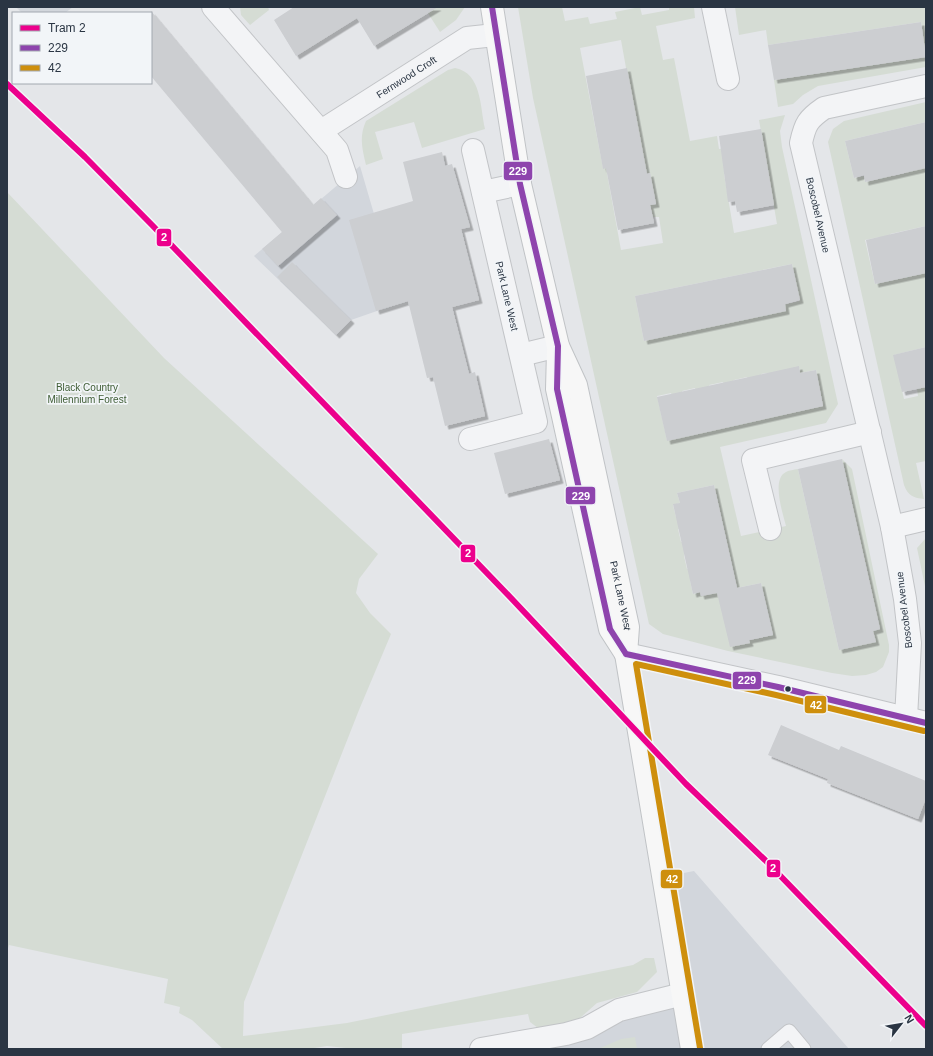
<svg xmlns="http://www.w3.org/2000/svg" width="933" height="1056" font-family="Helvetica,sans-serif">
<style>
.built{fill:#d2d6dc}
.green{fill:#d5dcd4;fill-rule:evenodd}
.building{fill:#ccced1;filter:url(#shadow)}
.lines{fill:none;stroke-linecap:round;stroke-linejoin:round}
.lane-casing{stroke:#c2c4c7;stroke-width:15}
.street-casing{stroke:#c2c4c7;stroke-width:24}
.primary-casing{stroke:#c0c3c6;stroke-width:24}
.lane{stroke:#f3f4f6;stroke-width:13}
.street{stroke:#f3f4f6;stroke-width:22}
.primary{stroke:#f7f7f7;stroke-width:22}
.bus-1-casing{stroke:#f2f5f8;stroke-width:9}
.bus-2-casing{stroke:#f2f5f8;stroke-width:9}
.bus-1{stroke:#8e44ad;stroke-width:6}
.bus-2{stroke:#ce8f0d;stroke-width:6}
.tram-1-casing{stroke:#f2f5f8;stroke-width:9}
.tram-1{stroke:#ec008c;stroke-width:6}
.bus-dot{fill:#2a3543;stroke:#f2f5f8;stroke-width:1.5}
.labels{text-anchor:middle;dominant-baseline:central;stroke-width:3.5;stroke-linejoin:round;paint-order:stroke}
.street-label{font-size:10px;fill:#2a3543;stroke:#f2f5f8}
.park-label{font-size:10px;fill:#415f37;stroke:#f2f5f8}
.line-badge{stroke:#f2f5f8;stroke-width:1.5}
.badge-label{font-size:11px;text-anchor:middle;font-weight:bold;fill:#fff}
</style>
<defs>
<filter id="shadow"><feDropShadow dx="3.5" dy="3.5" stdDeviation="0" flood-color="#0004"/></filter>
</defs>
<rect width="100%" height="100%" fill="#e4e6e9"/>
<path class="built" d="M16,7h57l-8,6h-43z
M360,166l40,137 -49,17 -15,15 -82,-79z
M694,871l155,178h-368l201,-55 -19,-117z"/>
<path class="green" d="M240,7h28l1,3 -19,15 -9,-10z
M424,7h41l-9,13 -16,12z
M518,7h44l3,14 23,-4 2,7 27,-5 -2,-7 25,-5 2,8 27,-5v-3h25l1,11 -39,8 7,34 11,-2 16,83 27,-5 2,13 7,-1 4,25 -6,1 10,59 43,-9 -18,-104 26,-5 -5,16 2,16 56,257 -12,19 -106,24 21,89 45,-10c-3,-12 -15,-47 0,-54 3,-2 8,-2 12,-3l41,181 34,-19 7,-2 -38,-170 10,10 37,176v7l-6,15 -7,5 -10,3 -14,1 -20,-3 -104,-22 -65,-17 -14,-10 -116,-526zM621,40l24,134 5,-1 6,31 -6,1 3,12h6l4,26 -42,7 -15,-82h-3l-23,-120zM792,264l7,37 -155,40 -9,-45zM799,367l1,6 16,-3 7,36 -156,34 -10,-44 14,-3 2,7 10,-2 -1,-7 13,-3 2,7 14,-3 -2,-7 14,-3 2,7 9,-9 13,-3 2,7 14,-3 -2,-7 6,-1 2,7zM714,485l23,103 24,-5 12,52 -36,8 -12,-52 -24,5 -1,-4 -7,2 -3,-14 7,-1 -3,-12 -7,2 -3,-13 4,-15 -7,1 -3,-13 7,-2 -3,-11 -6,1 -3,-12 7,-2 -3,-10z
M735,7h191v49l-5,-34 -153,23 -2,-15 -27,5z
M926,57v10l-108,19 -15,9 -10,9 -15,3 -4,-27z
M455,68c27,5 25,39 30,61l-63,19 -8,-26 -39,10 8,27 -17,6c-4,-17 -7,-28 0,-44l82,-51z
M926,102v20l-81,19 9,37 10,-2 1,6 14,-3 -2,-7 14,-3 2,7 13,-3 -1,-7 21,2v58l-36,8 2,7 -12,-4 -15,3 10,44 51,-11v74l-32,8 10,44 14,-3 -1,-7 9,-2v67h-1l1,7 -10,2 8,36c-10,-1 -16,-3 -20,-14l-76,-343 5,-13 11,-8z
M7,192l157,166 214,196 -19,25 -3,14 14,20 21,21 -32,76 -115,292 -1,34 104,-13 286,-58 12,-7h9l3,14 -20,20 -40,11 -26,23 -29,5 -12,-9 -2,-8 -126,20v15h-47l-28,-3 -19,3h-85l-31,-29 -13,-7 1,-6 -16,-4 4,-24 -159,-34 -2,6z
M926,538v53l-9,-43z
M635,1037l2,12h-39l23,-10z"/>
<path class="building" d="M294,7h144l-64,39 -17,-28 -61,38 -22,-36z
M151,11l162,194 8,-7 16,17 -59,51 -16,-17 20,-17 -131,-156z
M921,22l5,35 -152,23 -6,-35z
M627,68l20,106 3,-1 6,31 -6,1 4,18 -36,7 -12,-62 -3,1 -17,-93z
M926,122v46l-61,14 -1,-7 -10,3 -9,-37z
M761,129l13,76 -37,7 -2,-11 -7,1 -9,-66z
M442,152l3,14 7,-2 18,63 -9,2 18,71 -27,7 17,67 6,-2 10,44 -40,10 -12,-49 -6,1 -19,-77 -32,10 -27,-91 64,-19 -10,-39z
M926,226v47l-51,11 -9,-44z
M292,262l59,58 -15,15 -59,-58z
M792,264l8,36 -15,4 1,7 -142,30 -9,-45z
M926,347v40l-24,5 -9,-37z
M799,366l1,7 16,-3 7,36 -156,35 -10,-44z
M549,439l11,41 -55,14 -11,-41z
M842,459l38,170 -7,2 3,11 -37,8 -41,-181z
M714,485l23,103 24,-5 12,52 -24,5 1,3 -20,4 -13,-54 -16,3 -1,-4 -7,2 -20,-90 7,-1 -3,-10z
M781,725l58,25 2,-4 85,35v17l-8,21 -91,-36 1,-4 -60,-24z"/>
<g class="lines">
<defs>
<path id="lane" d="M768,1049l21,-18 15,18"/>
<g id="street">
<path d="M213,7l124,143 9,27"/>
<path d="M713,7l15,72"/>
<path id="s1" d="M321,131l146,-93 28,-3"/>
<path d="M483,192l37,-8"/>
<path d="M521,355l37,-9"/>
<path d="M470,439l66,-17 -63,-272"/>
<path d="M892,527l34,-8"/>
<path d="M770,529l-17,-69 117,-28"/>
<path d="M626,654l152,33 148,36"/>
<path d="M906,718l4,-75 -5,-44 -13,-72 -91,-384c4,-19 7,-24 23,-35l102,-22"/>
<path d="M481,1049l85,-15 21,-6 32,-18 64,-16"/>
</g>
<g id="primary">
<path id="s2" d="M492,7l28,177 38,162 18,39 52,242 -2,27 66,395"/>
<path d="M558,351l-1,38 53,240 16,25"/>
</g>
</defs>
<use href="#lane" class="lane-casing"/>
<use href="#street" class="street-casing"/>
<use href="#primary" class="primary-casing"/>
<use href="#lane" class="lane"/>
<use href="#street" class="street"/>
<use href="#primary" class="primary"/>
<defs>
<path id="bus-1" d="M492,7l28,177 38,162 -1,43 53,240 16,25
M626,654l152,33 148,36"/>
<path id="bus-2" d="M700,1048l-64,-384 140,31 148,36"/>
</defs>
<use href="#bus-1" class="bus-1-casing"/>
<use href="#bus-2" class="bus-2-casing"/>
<use href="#bus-1" class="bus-1"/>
<use href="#bus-2" class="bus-2"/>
<defs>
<path id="tram-1" d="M7,84l78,73 67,68 359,373 175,186 79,76 161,166"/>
</defs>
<use href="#tram-1" class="tram-1-casing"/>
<use href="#tram-1" class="tram-1"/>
</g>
<circle class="bus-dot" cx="788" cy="689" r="3.5"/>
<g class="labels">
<g class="street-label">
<text stroke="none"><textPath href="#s1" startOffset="101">Fernwood Croft</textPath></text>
<text transform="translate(818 215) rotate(77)">Boscobel Avenue</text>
<text transform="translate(507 296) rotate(77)">Park Lane West</text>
<text stroke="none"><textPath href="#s2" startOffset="604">Park Lane West</textPath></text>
<text transform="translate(904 610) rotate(-97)">Boscobel Avenue</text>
</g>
<g class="park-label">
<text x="87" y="387">Black Country<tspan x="87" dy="12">Millennium Forest</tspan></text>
</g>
</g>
<g class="line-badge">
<rect x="503" y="161" width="30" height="20" rx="4" fill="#8e44ad"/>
<rect x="156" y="228" width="16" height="19" rx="4" fill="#ec008c"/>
<rect x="565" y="486" width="31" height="19" rx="4" fill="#8e44ad"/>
<rect x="460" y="544" width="16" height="19" rx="4" fill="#ec008c"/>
<rect x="732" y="671" width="30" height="19" rx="4" fill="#8e44ad"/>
<rect x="804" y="695" width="23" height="19" rx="4" fill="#ce8f0d"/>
<rect x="766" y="859" width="15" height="19" rx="4" fill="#ec008c"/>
<rect x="660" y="869" width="23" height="20" rx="4" fill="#ce8f0d"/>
</g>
<g class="badge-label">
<text x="518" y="175">229</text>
<text x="164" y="241">2</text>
<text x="581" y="500">229</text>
<text x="468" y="557">2</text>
<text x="747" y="684">229</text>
<text x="816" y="709">42</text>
<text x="773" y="872">2</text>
<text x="672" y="883">42</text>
</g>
<rect width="933" height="1056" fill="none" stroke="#2a3543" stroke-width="16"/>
<rect x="12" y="12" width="140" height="72" fill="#f2f5f8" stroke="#a2a8b0"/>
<rect x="20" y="25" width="20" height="6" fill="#ec008c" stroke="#a2a8b0"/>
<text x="48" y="32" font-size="12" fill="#2a3543">Tram 2</text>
<rect x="20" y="45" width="20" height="6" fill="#8e44ad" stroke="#a2a8b0"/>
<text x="48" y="52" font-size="12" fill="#2a3543">229</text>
<rect x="20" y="65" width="20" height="6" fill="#ce8f0d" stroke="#a2a8b0"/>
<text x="48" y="72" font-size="12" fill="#2a3543">42</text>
<g transform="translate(901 1024) rotate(59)" stroke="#f2f5f8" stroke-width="3" paint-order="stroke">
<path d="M0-3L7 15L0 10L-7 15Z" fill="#2a3543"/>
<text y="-6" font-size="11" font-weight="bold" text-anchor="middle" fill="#2a3543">N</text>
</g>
</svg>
